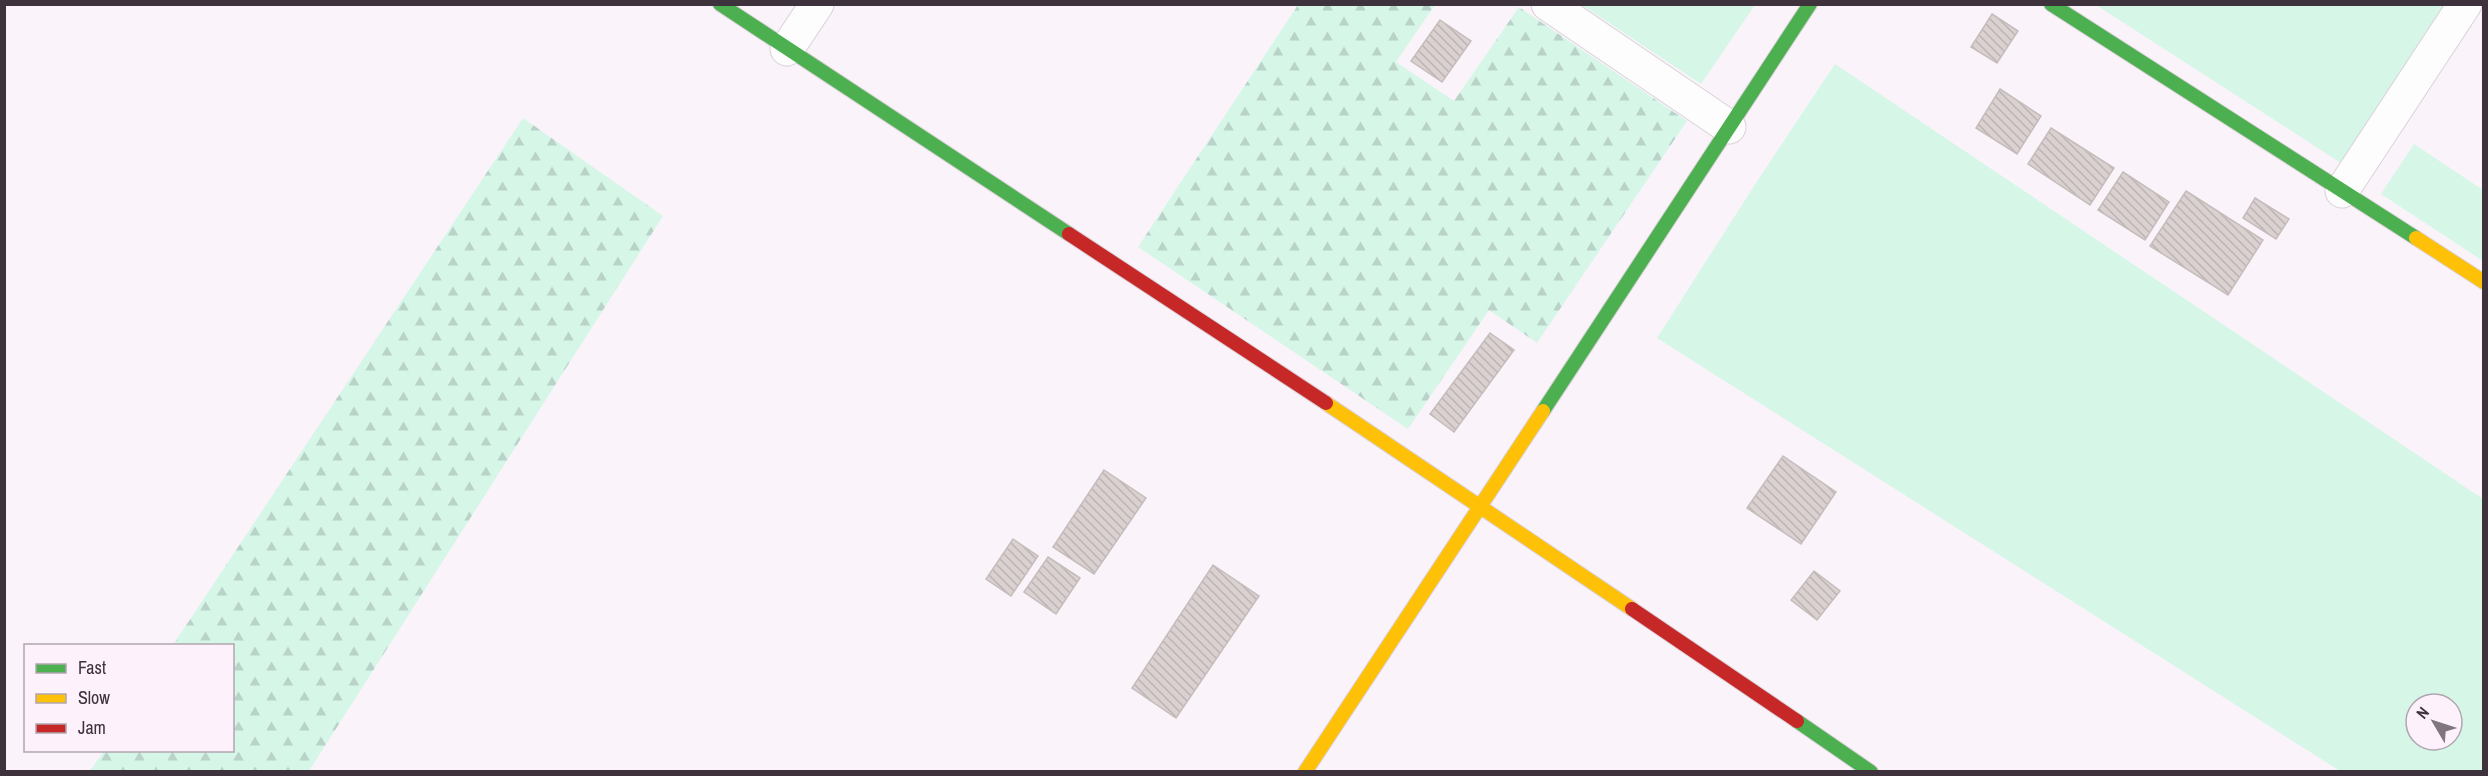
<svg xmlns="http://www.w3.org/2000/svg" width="2488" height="776" font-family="'Archivo Narrow',sans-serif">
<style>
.grass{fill:#d6f6e8;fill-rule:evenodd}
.forest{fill:url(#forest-firs)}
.building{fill:url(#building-back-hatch);stroke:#c5bcbc;stroke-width:1.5}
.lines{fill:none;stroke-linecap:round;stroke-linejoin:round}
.street-casing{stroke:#dad1d9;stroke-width:35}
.fast-casing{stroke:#dad1d9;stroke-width:16}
.slow-casing{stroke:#dad1d9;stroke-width:16}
.jam-casing{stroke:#dad1d9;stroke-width:16}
.street{stroke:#fefdfe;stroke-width:33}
.fast{stroke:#4caf50;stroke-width:14}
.slow{stroke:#ffc107;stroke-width:14}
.jam{stroke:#c62828;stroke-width:14}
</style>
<defs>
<pattern id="forest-firs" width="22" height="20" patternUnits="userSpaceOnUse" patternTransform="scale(1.5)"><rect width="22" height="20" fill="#d6f6e8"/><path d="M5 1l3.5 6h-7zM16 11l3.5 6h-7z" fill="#b9d3c8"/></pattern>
<pattern id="building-back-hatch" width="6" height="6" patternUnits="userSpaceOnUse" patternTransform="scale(1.5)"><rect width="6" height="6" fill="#dad1d0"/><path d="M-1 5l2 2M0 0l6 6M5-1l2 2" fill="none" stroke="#bcb4b4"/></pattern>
</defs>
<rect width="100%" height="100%" fill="#faf4fa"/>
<path class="grass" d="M1582,5h173l-54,79z
M2096,5h352l-104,160z
M1835,64l648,435v272h-143l-683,-433 97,-152zM2416,704h36v36h-36z
M2414,144l69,46v71l-102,-67z"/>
<path class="forest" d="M1298,5h137l-39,57 58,39 65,-94 168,114 -150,222 -48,-33 -81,119 -270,-182z
M523,118l140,98 -354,555h-219l14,-20 128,-1v-104l-59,-1z"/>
<path class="building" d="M1992,14l26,17 -21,32 -26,-16z
M1440,20l31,21 -29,41 -31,-21z
M2000,89l41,27 -24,38 -41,-26z
M2051,128l63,40 -24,37 -62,-41z
M2123,172l46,30 -24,38 -47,-30z
M2186,191l77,49 -35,55 -78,-49z
M2255,198l34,21 -13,20 -33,-21z
M1490,333l24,17 -60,82 -24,-18z
M1783,456l53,36 -35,52 -54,-36z
M1104,470l42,28 -52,76 -41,-27z
M1013,539l25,17 -27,40 -25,-17z
M1048,557l32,21 -24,36 -32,-22z
M1213,565l46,31 -83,122 -44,-30z
M1814,571l26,20 -23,29 -26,-20z"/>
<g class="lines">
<defs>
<path id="street" d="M1548,4l181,123
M787,49l30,-45
M2342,191l123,-187"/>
<path id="fast" d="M720,4l349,230
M2051,4l365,234
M1543,411l267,-407
M1797,721l74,51"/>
<path id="slow" d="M2416,238l68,44
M1326,403l306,206
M1305,772l238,-361"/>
<path id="jam" d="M1069,234l257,169
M1632,609l165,112"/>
</defs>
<use href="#street" class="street-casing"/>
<use href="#fast" class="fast-casing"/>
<use href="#slow" class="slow-casing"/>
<use href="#jam" class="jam-casing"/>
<use href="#street" class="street"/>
<use href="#fast" class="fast"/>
<use href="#slow" class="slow"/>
<use href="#jam" class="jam"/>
</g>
<rect width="2488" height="776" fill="none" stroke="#3e323d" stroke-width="12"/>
<rect x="24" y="644" width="210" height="108" fill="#fdf1fc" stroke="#b1a5b0" stroke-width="1.5"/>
<rect x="36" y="664" width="30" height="9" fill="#4caf50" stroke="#b1a5b0" stroke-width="1.5"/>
<text x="78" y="674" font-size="18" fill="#3e323d">Fast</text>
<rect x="36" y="694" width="30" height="9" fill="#ffc107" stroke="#b1a5b0" stroke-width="1.5"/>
<text x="78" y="704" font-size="18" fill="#3e323d">Slow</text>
<rect x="36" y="724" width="30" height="9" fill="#c62828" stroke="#b1a5b0" stroke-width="1.5"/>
<text x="78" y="734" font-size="18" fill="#3e323d">Jam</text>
<g transform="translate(2434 722) rotate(309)"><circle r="28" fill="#fdf1fc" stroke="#b1a5b0" stroke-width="1.5"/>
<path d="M0-4.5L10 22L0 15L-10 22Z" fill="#80767f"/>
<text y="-9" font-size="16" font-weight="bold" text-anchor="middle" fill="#3e323d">N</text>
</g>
</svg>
